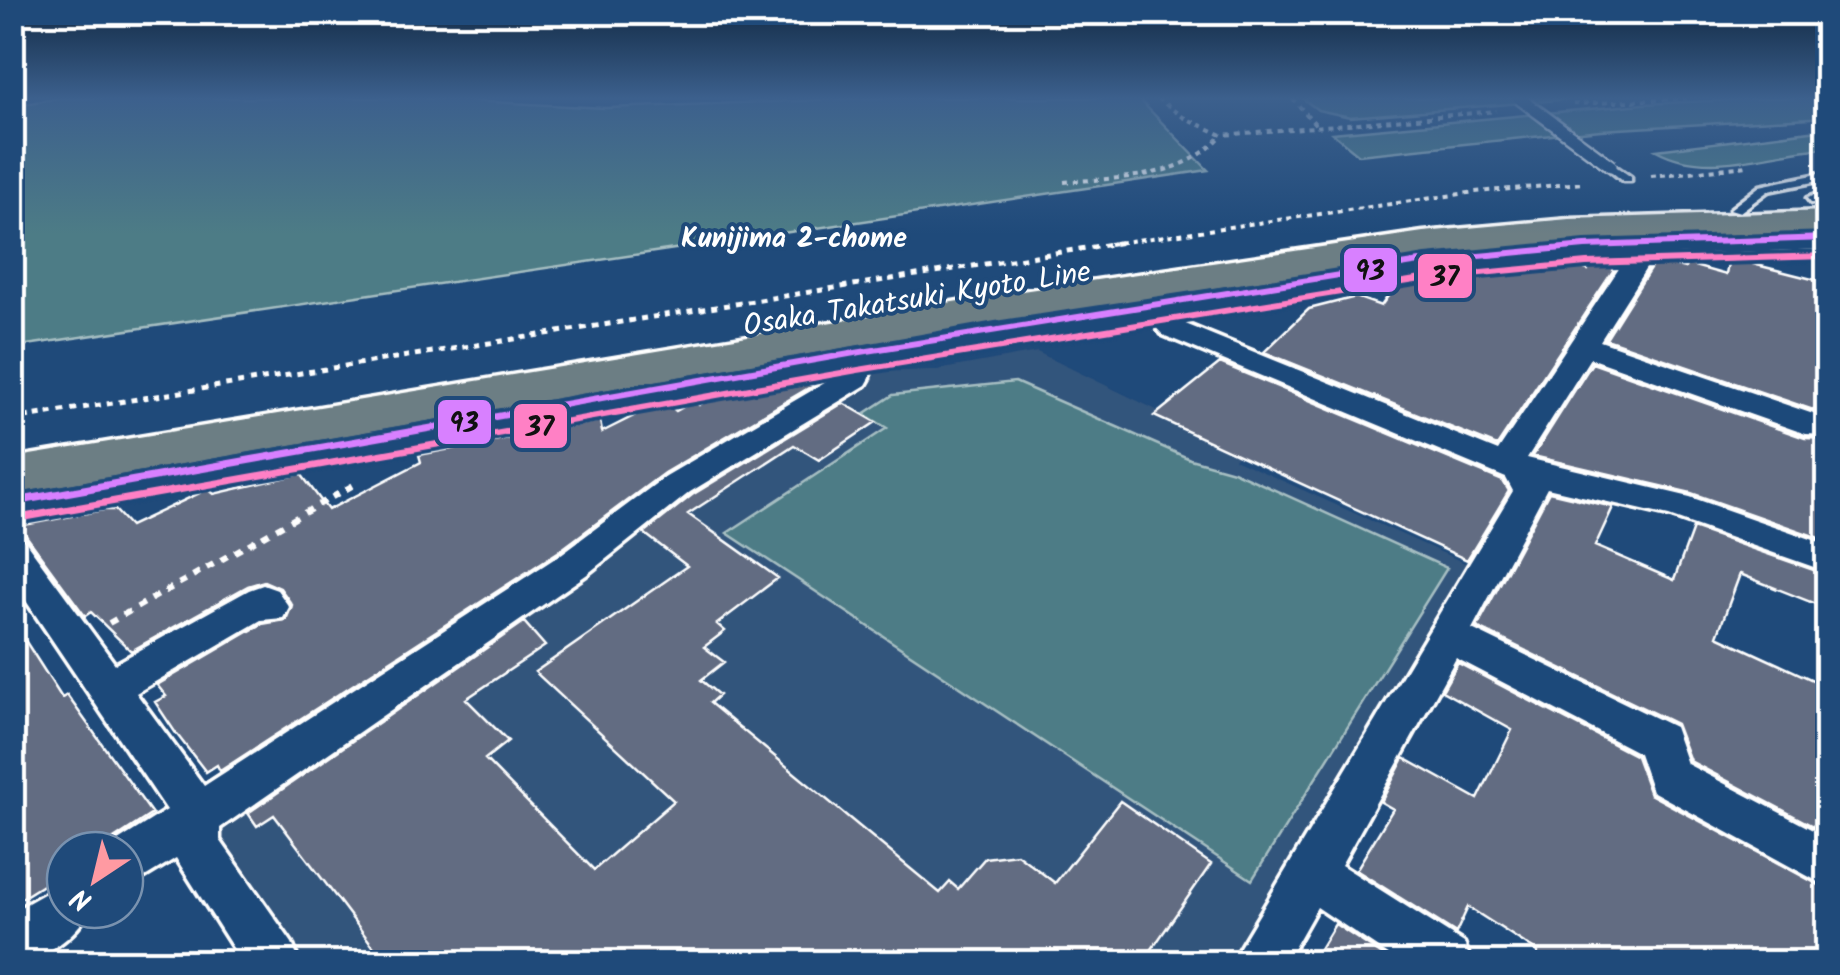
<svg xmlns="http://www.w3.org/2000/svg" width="1840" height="975" font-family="Kalam,sans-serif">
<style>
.built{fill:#33547c}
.green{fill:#4d7c86;stroke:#a6bec2;stroke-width:2.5}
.building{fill:#626c82;stroke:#fff;stroke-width:2.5}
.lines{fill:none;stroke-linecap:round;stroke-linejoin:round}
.lane-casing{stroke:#fff;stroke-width:7}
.street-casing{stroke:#fff;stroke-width:7}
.secondary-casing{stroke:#fff;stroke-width:8}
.primary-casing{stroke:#fff;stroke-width:7}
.path-far2{stroke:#fff;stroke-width:4;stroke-dasharray:5 5;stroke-linecap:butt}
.path-far1{stroke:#fff;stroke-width:5;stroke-dasharray:6 6;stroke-linecap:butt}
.path{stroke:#fff;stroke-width:6;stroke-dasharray:8 8;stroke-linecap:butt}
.lane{fill:#1f4a7a;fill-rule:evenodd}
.street{fill:#1f4a7a;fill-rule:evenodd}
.secondary{fill:#1f4a7a;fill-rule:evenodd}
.primary{fill:#6c7e84;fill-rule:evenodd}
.lane-bridge-casing{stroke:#fff;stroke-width:16;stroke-linecap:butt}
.lane-bridge{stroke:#1f4a7a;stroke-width:11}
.bus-1-casing{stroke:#1f4a7a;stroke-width:8}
.bus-2-casing{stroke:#1f4a7a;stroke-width:8}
.bus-1{fill:#d880ff;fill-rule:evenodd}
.bus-2{fill:#ff80c5;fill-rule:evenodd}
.labels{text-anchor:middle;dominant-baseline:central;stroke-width:8;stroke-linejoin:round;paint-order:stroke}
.far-neighbourhood-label{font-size:28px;font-weight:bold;fill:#fff;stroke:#1f4a7a}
.street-label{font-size:30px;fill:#fff;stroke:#1f4a7a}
.line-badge{stroke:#1f4a7a;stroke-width:4}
.pale-badge-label{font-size:28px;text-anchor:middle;font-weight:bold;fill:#111}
</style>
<rect width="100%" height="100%" fill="#1f4a7a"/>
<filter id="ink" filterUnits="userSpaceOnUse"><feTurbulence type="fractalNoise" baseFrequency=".01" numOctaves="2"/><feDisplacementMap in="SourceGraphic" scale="20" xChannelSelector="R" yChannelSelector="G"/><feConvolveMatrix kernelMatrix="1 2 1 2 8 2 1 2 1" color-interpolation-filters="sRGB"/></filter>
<g filter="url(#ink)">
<path class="built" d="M1037,352l204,99 -7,8 233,105 -235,398h-928l-90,-129 10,-21 400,-279 252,-161 61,-2z"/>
<path class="green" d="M58,98h359l189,10 265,-10h267l70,72 -1195,177v-241z
M1302,98h281l-233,19 -32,-7z
M1768,98h59v19l-226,13 -242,25 -27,-22 311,-29z
M1827,129v19c-57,3 -118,31 -171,2z
M1015,382l175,77 43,12 214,97 -195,312 -525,-347 160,-105 -23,-14 29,-19z"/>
<path class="building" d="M1729,258l99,25v132l-222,-76 49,-78 30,7 2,-4 39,11z
M1592,261l23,7 -118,178 -233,-94 45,-43 47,-12 25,9 17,-24 165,-19 25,7z
M1220,363l283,118 6,10 -42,69 -313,-144z
M1592,363l213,75 23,1v102l-137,-48 -158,-37z
M804,382l8,4 -148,87 -106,79 -338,219 -3,-6 -11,7 -31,-40 -20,-30 11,-6 -9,-11 105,-61 24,-4 6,-15 -12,-17 -16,-7 -16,5 -117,65 -40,-39 -6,4 -66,-90 84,-16h12l15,16 78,-37 6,5 87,-20 27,36 93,-48 -2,-7 181,-34 2,11 44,-22 24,-4 6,5 18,-10 5,4 13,-7z
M843,403l33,19 -57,38 -25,-15 -106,69 90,64 -61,46 8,7 -21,16 20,15 -23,18 18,15 -9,8 230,190 10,-11 8,7 27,-31 32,-4 38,29 65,-82 91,63 -68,98h-758l-111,-147 -17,11 -9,-13 276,-191 21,24 -79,53 42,42 -23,18 109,111 80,-69 -139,-129 152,-106 -43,-33 48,-38z
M1549,492l64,15 -18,39 79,34 19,-52 135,47v34l-88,-35 -23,62 111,51v147l-138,-73 -14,-37 -199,-97z
M12,620l50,78 5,-3 85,119 -55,36h-32v21l-53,33z
M1458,663l178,93 14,38 178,96v72h-292l2,-10 -70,-45 -12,26 -100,-63 37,-61 -12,-7 23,-44 74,41 34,-69 -70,-39z
M1335,924l58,38h-81z"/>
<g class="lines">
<defs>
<path id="lane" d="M1611,163l20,14v4h-8l-16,-13 -2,-2z
M1828,172v7l-60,12 -28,21 -10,-3 30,-23z"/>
<path id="street" d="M1828,190v14l-17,-1 -4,-5z
M1627,236l9,3 17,18 -53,84 228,78v16l-22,-1 -216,-76 -63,100 163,39 138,48v27l-159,-56 -122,-28 -75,141 202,98 13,37 141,74v49l-176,-96 -13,-38 -183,-95 -115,207 123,78 7,19h-72l-82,-55 -31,55h-55l282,-471 -7,-13 -343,-143 -29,-31 14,-8 10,2 25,25 315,128 128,-193 -12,-14z
M855,344l15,9v25l-4,7 -176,107 -104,83 -366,253v12l72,103 7,19h-57l-66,-104 -51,31v-39l-18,-2 60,-38 -155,-230v-43l13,4 90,123 134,-74 14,-5 14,5 12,17 -6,11 -22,2 -125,73 68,93 356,-231 106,-79 174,-102v-21z
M65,882v28h24c-11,26 -49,52 -77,52v-50z"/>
<path id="secondary" d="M1828,227v22l-243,8 -159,15 -571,94 -843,153v-34l843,-145 571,-90 159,-15z"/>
<path id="primary" d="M1828,211v24l-259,8 -146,13 -428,65 -983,173v-36l983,-163 428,-63 146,-13z"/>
</defs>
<use href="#lane" class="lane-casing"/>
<use href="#street" class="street-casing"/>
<use href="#secondary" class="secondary-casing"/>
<use href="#primary" class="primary-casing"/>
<path class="path-far2" d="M1157,98l26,19 39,18 274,-24
M1292,98l25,28
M1573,104l114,-6
M1651,176l97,-10
M1064,182c56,-5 118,-1 158,-47
M1109,244l366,-52 108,-9"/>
<path class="path-far1" d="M12,419l1112,-177"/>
<path class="path" d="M109,623l250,-141"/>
<use href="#lane" class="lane"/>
<use href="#street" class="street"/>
<use href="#secondary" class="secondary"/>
<use href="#primary" class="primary"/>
<defs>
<path id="lane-bridge" d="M1519,98l92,68"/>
</defs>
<use href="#lane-bridge" class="lane-bridge-casing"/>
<use href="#lane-bridge" class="lane-bridge"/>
<defs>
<path id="bus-1" d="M1828,235v6l-243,8 -159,15 -571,92 -843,150v-8l843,-148 571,-92 159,-15z"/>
<path id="bus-2" d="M1828,253v6l-242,7 -158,15 -570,92 -846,150v-8h3l843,-148 570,-92 158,-15z"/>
</defs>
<use href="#bus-1" class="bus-1-casing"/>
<use href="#bus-2" class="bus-2-casing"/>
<use href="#bus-1" class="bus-1"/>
<use href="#bus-2" class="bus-2"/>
</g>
</g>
<linearGradient id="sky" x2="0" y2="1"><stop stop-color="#112943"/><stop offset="0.42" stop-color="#3c608d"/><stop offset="1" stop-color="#3c608d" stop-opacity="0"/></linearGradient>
<rect width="1840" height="234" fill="url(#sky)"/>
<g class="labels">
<g class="far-neighbourhood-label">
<text x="794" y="239">Kunijima 2-chome</text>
</g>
<g class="street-label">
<text transform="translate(917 300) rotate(-9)">Osaka Takatsuki Kyoto Line</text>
</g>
</g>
<g class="line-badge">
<rect x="1342" y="246" width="57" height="48" rx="10" fill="#d880ff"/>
<rect x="1416" y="252" width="58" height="48" rx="10" fill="#ff80c5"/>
<rect x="436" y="398" width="57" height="48" rx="10" fill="#d880ff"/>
<rect x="512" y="402" width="57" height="48" rx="10" fill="#ff80c5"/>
</g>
<g class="pale-badge-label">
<text x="1370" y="280">93</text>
<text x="1445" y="286">37</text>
<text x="464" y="432">93</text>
<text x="540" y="436">37</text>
</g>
<rect width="1840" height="975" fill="none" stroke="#1f4a7a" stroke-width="50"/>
<rect x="25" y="25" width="1790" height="925" fill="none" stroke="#fff" stroke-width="4" filter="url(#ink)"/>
<g transform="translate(95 880) rotate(215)"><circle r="48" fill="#1f4a7a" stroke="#7992af" stroke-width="2.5"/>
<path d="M0-8L18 38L0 25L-18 38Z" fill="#ff9aa2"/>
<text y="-15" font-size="28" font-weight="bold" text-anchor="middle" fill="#ffffff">N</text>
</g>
</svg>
